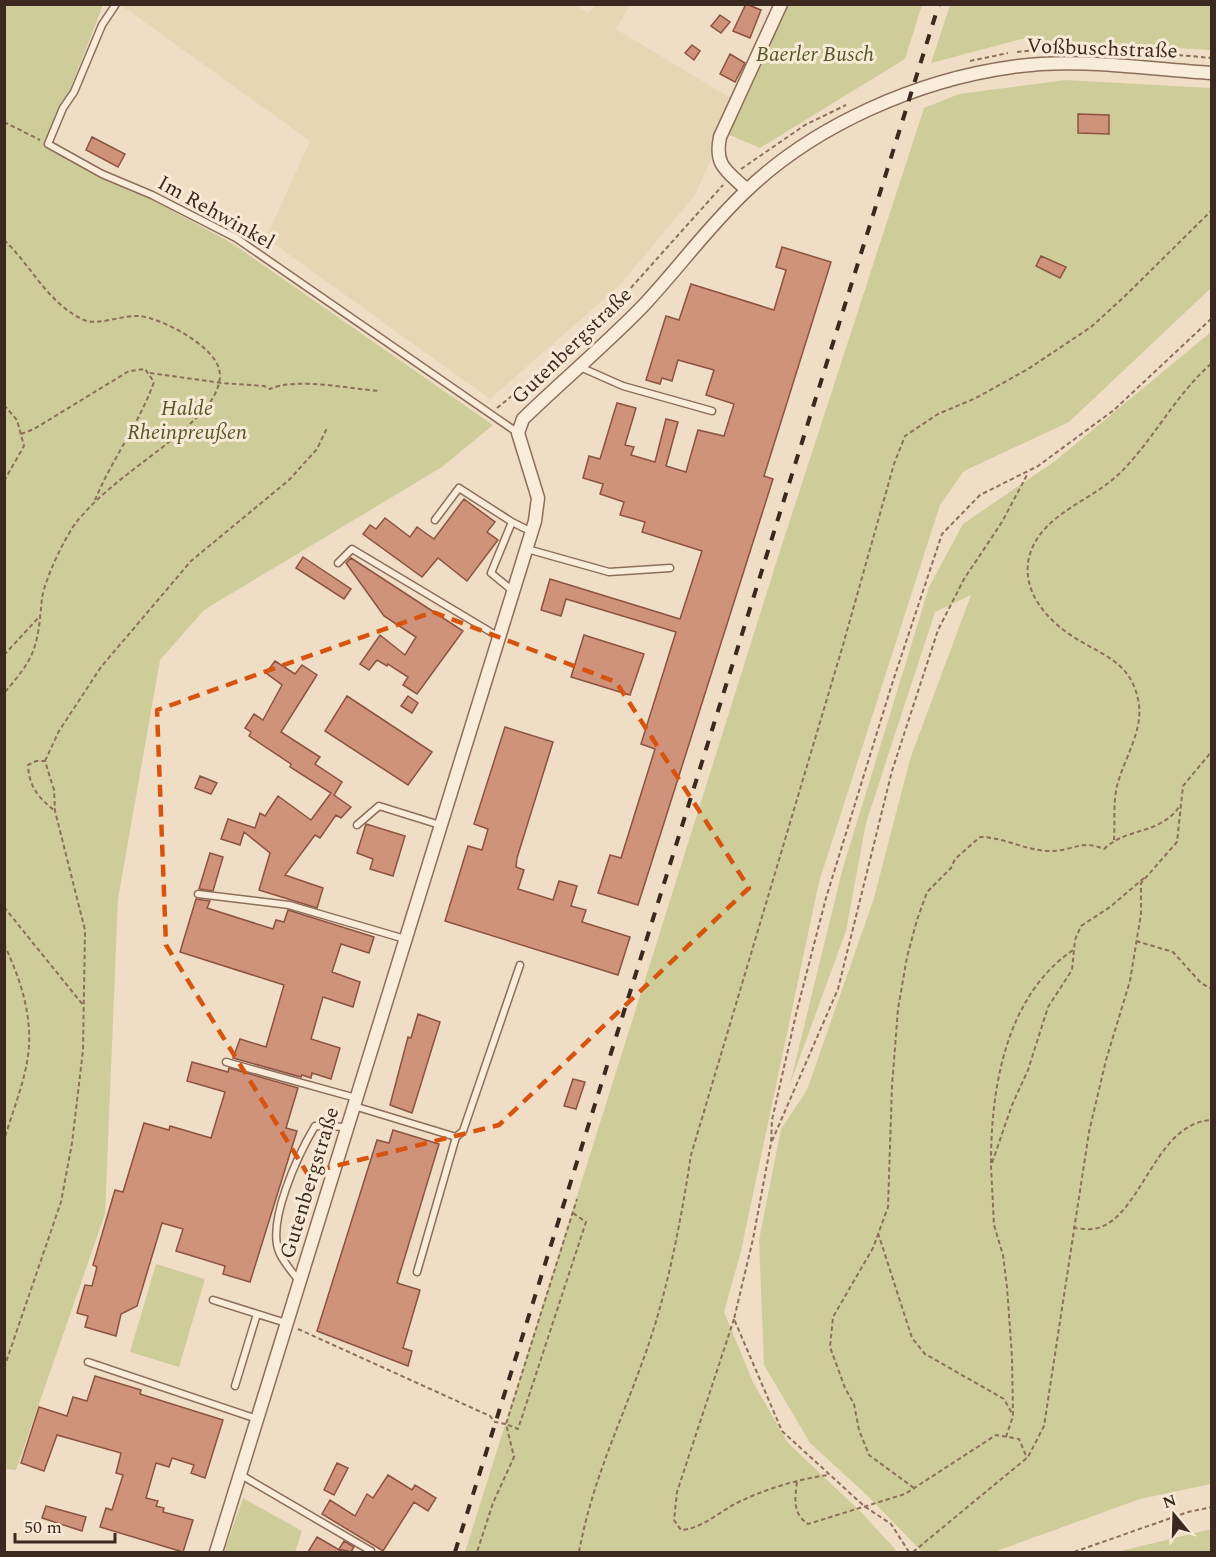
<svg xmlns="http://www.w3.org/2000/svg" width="1216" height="1557" font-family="Spectral,serif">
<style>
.farmland{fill:#e6d6b3}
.green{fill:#cecd99}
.building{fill:#cf927b;stroke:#8c5340;stroke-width:1.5}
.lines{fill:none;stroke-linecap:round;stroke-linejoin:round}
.service-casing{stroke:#8c6e5b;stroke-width:9}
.minor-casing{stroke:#8c6e5b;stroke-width:15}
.path{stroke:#8c6e5b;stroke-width:2;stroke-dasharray:4.5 3;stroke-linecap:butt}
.service{stroke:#faecda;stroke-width:6}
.minor{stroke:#faecda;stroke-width:12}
.rail{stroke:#3b291f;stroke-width:4;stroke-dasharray:10 10;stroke-linecap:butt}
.marked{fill:none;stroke:#d7540e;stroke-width:4.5;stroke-dasharray:12 8;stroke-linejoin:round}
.labels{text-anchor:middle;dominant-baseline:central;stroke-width:6;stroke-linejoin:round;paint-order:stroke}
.street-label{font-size:21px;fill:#3b291f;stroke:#f7e9d6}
.park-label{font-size:21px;font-style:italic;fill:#535825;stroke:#f7e9d6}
</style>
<rect width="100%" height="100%" fill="#f0ddc6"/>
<path class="farmland" d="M574,4l14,9 8,-8h34l-14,24 121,73 -42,93 -76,91 -129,113 -224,-161 44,-97 -189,-136z"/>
<path class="green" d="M5,5h98l-54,139 181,98 263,183 -51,42 -238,143 -44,50 -42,239 -13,315 -89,256 -11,-1z
M784,5h138l-17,54 -145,89 -35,-15z
M950,5h261v45l-189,-11 -91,24z
M1066,80l145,8v200l-142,134 -105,49 -24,34 -121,377 -78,369 -17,61 29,70 35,61 73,69 35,38 -5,2h-426l313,-995 146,-449 35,-14z
M1211,332v1152l-71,15 -146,53h-75l2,-1 -51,-53 -60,-55 -46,-78 -5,-125 22,-111 26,-39 67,-192 36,-139 61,-164 -36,17 -69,211 -20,108 -56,153 52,-213 87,-284 34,-63 92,-63z
M156,1264l49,15 -26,88 -49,-15z
M243,1498l59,33 -7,21h-71z
M1211,1529v23h-94z"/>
<path class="building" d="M746,4l15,6 -11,28 -17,-7z
M720,15l10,7 -9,11 -10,-7z
M692,45l8,6 -6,9 -9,-7z
M730,54l15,9 -10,19 -15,-8z
M1078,114l31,1v19l-31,-1z
M92,137l33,17 -7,13 -32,-17z
M782,247l49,15 -67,214 9,3 -135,426 -40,-12 12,-38 11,3 34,-109 -14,-5 35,-112 -110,-33 -5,17 -20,-6 9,-31 130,40 22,-68 -60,-19 3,-10 -25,-7 4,-13 -24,-8 3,-10 -20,-6 6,-22 11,3 17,-56 19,5 -11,37 9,2 -3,8 24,7 11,-43 12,3 -12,44 20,6 12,-42 26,6 10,-32 -28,-9 8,-25 -36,-10 -6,21 -10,-3 -2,6 -14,-4 20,-64 13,4 12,-36 83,26 12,-40 -10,-3z
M1041,256l25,11 -6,11 -24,-12z
M464,499l31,23 -8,10 11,8 -31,41 -29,-23 -16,19 -59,-43 7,-9 6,4 9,-11 25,19 7,-10 17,12z
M303,557l48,32 -7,10 -48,-31z
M351,558l112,73 -46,63 -14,-9 5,-8 -20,-13 -1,2 -10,-6 -8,10 -9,-6 20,-29 25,20 11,-18 -32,-21 -38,-53z
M584,635l60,19 -14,41 -59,-18z
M275,661l20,13 7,-9 15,10 -36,57 39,25 -5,7 27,18 -8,13 17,12 -10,11 -5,-3 -16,23 -5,-3 -30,40 38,13 -6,20 -58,-18 11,-37 -26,-21 -4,13 -19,-6 7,-20 27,9 5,-15 5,3 13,-20 33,24 20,-27 -41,-26 1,-3 -42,-28 2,-4 -6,-4 9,-14 9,6 19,-35 -16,-12z
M347,696l85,56 -24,33 -83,-54z
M408,696l10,7 -6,10 -11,-7z
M505,727l48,15 -36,116 -1,9 8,3 -6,19 35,11 6,-19 18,5 -6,20 15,4 -4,12 48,15 -12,38 -173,-54 23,-75 14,4 6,-21 -14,-5z
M200,776l17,7 -6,11 -16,-6z
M366,824l39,12 -12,40 -23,-7 3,-10 -16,-6z
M210,853l13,4 -10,34 -14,-2z
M196,899l14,2 -3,7 66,21 3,-9 8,2 4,-12 86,27 -5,16 -28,-9 -9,28 28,10 -7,25 -30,-10 -12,42 29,9 -9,31 -19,-6 -1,5 -9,-3 -1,2 -68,-19 7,-19 26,8 18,-62 -104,-33z
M418,1014l22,8 -28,91 -22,-8 18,-68 3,1z
M192,1062l36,10 1,-4 69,20 -12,40 11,3 -47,151 -27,-8 2,-8 -49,-15 7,-22 -21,-6 -25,83 -16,8 -5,22 -31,-9 3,-11 -11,-3 8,-28 7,1 5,-19 -4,-2 22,-75 8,2 21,-69 25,7 1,-4 41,12 14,-46 -38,-11z
M573,1079l12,3 -9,27 -12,-3z
M393,1130l46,14 -42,139 23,7 -17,58 9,3 -4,15 -91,-35 60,-191 12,3z
M95,1376l46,14 -1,4 83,26 -18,58 -14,-5 3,-8 -22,-7 -3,9 -13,-4 -10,35 12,3 -2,5 8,2 -1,4 30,8 -10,32 -83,-25 6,-19 6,2 11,-35 -7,-2 5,-20 -64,-18 -13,36 -23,-8 18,-56 28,9 6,-19 14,4z
M337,1463l11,5 -14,27 -10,-5z
M388,1475l24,15 3,-5 21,13 -8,13 -14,-9 -31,49 -61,-37 8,-14 25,16 12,-22 6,4z
M46,1506l40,11 -4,14 -40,-13z
M317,1537l26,15h-35z
M344,1541l10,6 -3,5 -12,-3z"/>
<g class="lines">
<defs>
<path id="service" d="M116,4l-14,21 -28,67 -11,16 -15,36 54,30 50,21 84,43 282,195
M580,367l43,19 89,25
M435,520l24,-32 53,34
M527,549l82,23 61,-4
M338,563l14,-14 147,88
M513,591l-22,-18 21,-51 20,10
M357,825l22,-19 61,19
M198,894l91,11 116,34
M226,1062l130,36
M354,1106l102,31 -39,135
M456,1137l7,-6 57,-166
M299,1281c-6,-8 -14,-17 -19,-27 -15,-30 19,-101 35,-128l33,1
M213,1300l73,23
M88,1362l169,57
M235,1386l22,-72
M241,1475l130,76"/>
<path id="minor" d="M747,190c-20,-19 -33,-24 -27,-53l61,-133
M216,1552l319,-1031 3,-23 -20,-65 5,-14c39,-38 81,-73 119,-112 35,-37 65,-79 103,-115 69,-67 173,-112 267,-125 65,-10 134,2 200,6"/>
</defs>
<use href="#service" class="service-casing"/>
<use href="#minor" class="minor-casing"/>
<path class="path" d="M1044,50l43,-3 125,11
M1017,52l18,-2
M970,61l38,-8
M4,122l36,18
M741,169l64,-44 41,-20
M4,240c27,25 44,64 80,80 14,6 38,-5 54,-4 22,1 75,29 81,53 4,14 -6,31 -15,41 -38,41 -90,67 -126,110 -13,16 -33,59 -36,78 -2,20 -3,44 -13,62 -7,12 -16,23 -25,33
M150,373l72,10 42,3 6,3c27,-12 80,0 110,2
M4,405l13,15 7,26 -20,35
M497,408l54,-44 78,-74 94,-105
M21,434l13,-5 95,-58 16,-2 9,13c-15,42 -42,77 -59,118
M4,655l36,-39
M45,761l14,-30 42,-64 90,-106 98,-81 28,-31 10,-21
M1114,840c1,-17 -1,-37 3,-54 7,-28 28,-57 21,-87 -9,-42 -43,-45 -73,-68 -47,-35 -52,-83 -2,-118 18,-13 39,-23 56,-39 34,-33 56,-79 93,-111
M4,907l79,98
M1136,941l37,11 28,31 11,6
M4,944c15,32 27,66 25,102 -2,31 -16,64 -25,94
M772,1141l66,-152 54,-218 46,-141 26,-51 38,-57 26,-49
M991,1163c0,-76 15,-167 82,-213
M573,1213l13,9 -68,207 -12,-5 71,-225
M1073,1228c6,0 13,2 19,1 49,-5 61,-107 120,-109
M878,1233l34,105 13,16 79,45 9,16
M734,1319l-57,173 -3,28 7,10c22,-1 41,-21 62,-30 26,-12 56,-21 85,-25
M298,1329l192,87 5,6 11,2 8,33 -21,46 -16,49
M4,1368l57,-166 11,-59 11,-93 2,-120 -30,-119 -1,-21 -9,-29h-9l-8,4c1,22 10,32 27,46
M1006,1437l7,-21 -1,-59 -5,-70 -4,-32 -9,-30 -3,-59 21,-61 16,-35 20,-63 24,-37 3,-30 6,-14 29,-19 34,-29
M797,1482c-2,17 -5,31 11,42l97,-30 91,-59 23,4 8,19
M914,1488l-45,-33 -10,-25 -5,-26 -9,-16 -15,-41 3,-30 40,-69 15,-41 4,-121 6,-77 9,-52 10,-37 10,-28 24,-24 4,-9 25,-22c24,0 46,14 70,14 24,0 30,-12 54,-2 24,-23 57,-13 77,-45
M579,1552c13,-70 39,-123 63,-189 25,-67 38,-137 49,-208l152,-510 51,-181 11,-28 33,-22 38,-16 52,-29 63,-42 33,-30 88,-87
M909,1552l-18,-28 -27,-18 -82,-75 -48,-112 19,-80 18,-96 1,-23 25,-110 29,-112 66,-214 50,-150 38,-39 58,-29 76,-56 98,-92
M913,1552l115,-95 16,-31 45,-294 17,-72 24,-79 11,-67v-31l36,-41 6,-56 29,-35
M1074,1552l114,-40 24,-5"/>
<use href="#service" class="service"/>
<use href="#minor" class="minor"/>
<path class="rail" d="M455,1552l484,-1548"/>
</g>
<path class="marked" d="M433,612l183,70 133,206 -250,237 -192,48 -141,-228 -9,-235z"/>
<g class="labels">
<g class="street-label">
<text transform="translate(1102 49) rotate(2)">Voßbuschstraße</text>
<text transform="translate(216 213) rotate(29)">Im Rehwinkel</text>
<text transform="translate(572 346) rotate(-44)">Gutenbergstraße</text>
<text transform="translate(310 1183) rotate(-73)">Gutenbergstraße</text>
</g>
<g class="park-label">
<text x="815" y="55">Baerler Busch</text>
<text x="187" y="409">Halde<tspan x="187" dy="24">Rheinpreußen</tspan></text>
</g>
</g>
<rect width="1216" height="1557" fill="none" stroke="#3b291f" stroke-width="12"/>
<g transform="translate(1174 1515) rotate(341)" stroke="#f7e9d6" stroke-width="4.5" paint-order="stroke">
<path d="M0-4.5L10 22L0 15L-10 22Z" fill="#3b291f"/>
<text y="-9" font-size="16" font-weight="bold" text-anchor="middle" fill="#3b291f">N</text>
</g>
<path d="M15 1533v9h100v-9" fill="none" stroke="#3b291f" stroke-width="3"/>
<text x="24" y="1533" font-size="18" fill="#3b291f" stroke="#f7e9d6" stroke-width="4.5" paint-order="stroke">50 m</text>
</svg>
